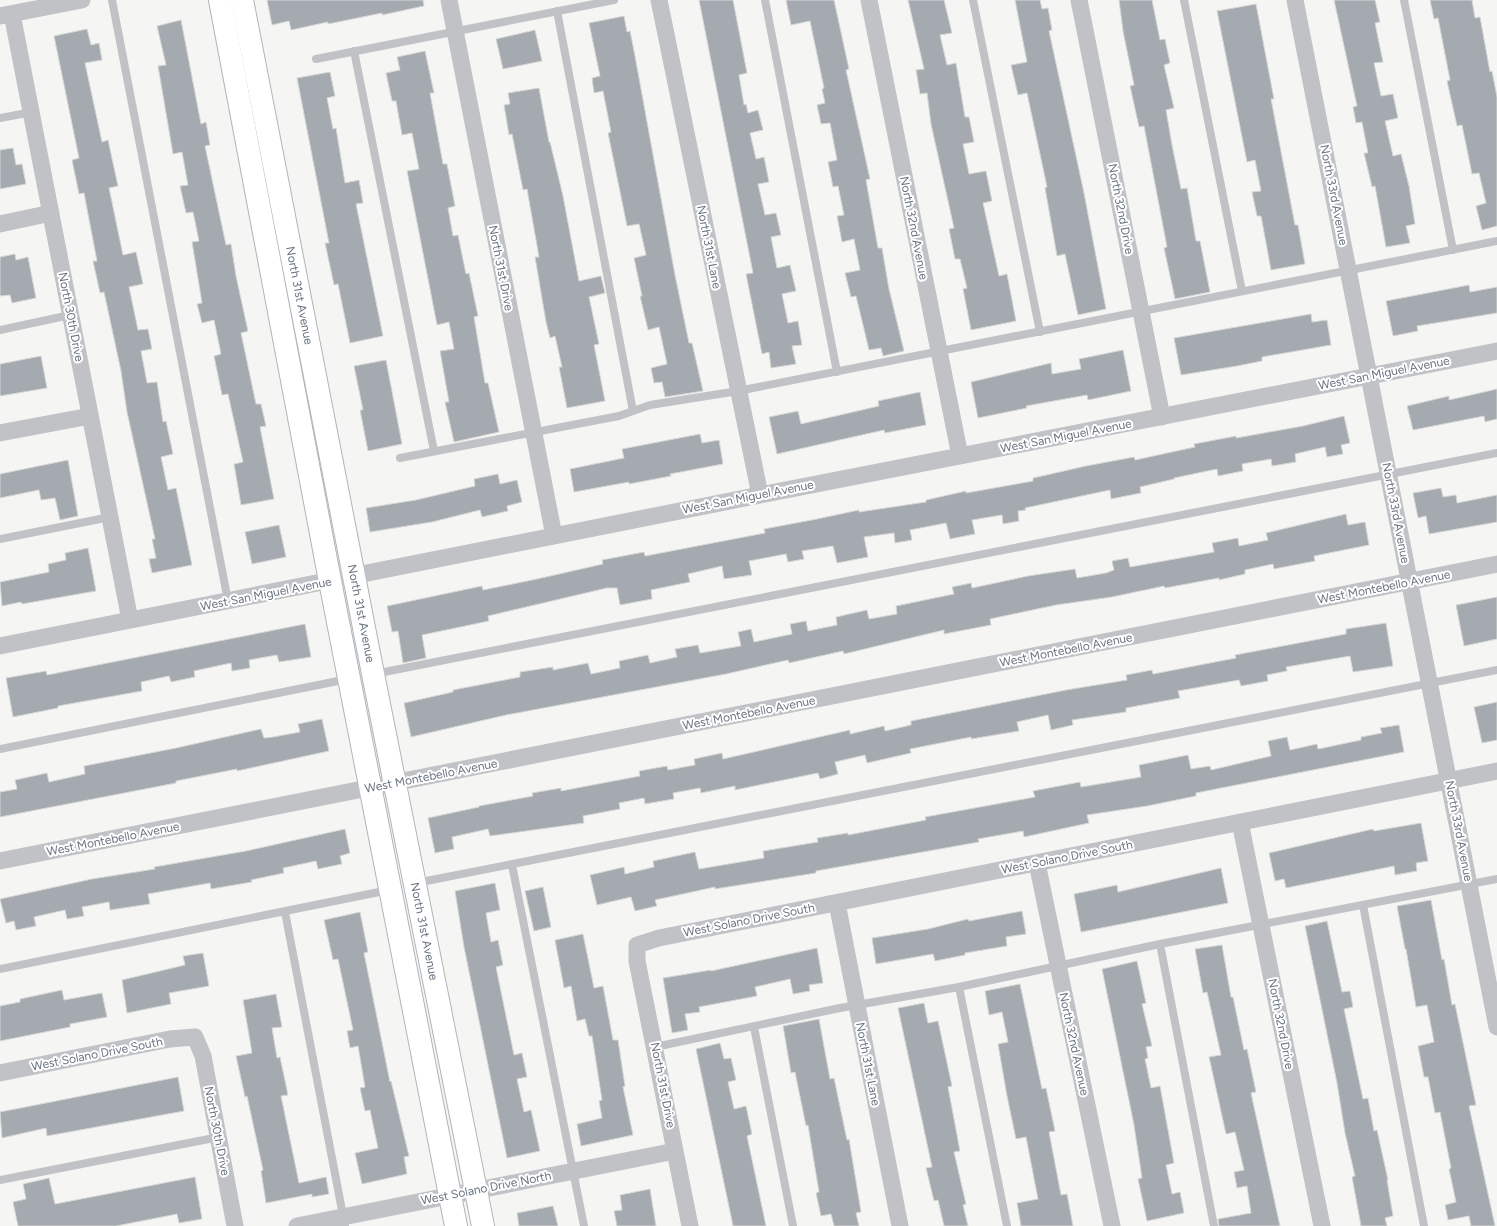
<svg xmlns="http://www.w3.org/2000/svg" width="1497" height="1226" font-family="Figtree,sans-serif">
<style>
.building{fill:#a4aab0;stroke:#d7d7d5}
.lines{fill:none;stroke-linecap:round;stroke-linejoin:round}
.secondary-casing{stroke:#b0b4b8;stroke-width:24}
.lane{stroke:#c0c2c6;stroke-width:8}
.street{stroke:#c0c2c6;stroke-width:17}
.secondary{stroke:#fff;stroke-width:22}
.labels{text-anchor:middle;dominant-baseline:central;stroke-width:4;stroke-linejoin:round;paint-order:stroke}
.street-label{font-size:12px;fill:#697380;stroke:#fff}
</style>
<rect width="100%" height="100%" fill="#f5f6f3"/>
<path class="building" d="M267,0h156l1,6 -42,9v-2l-54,11v-2l-37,8 -2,-9 -17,4z
M699,0h34l14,73 -8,2 5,30 2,-1 2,9 10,-3 5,20 -13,3 6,26 8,-2 5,25 -11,2 7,31 11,-2 5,22 -10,2 6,31 13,-3 6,26 -14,3 6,29 10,-2 4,24 -10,1 4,18 -25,4 -2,-16 -7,2 -16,-80 7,-1z
M786,0h48l15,69 -3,1 24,109 -4,1 12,68h4l7,41 15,62 -21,5 -2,-8 -12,2 -13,-54 -5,1 -6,-24 15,-3 -6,-31 -12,3 -5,-26 7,-1 -6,-29 -5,1 -5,-25 9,-2 -7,-37 -9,1 -4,-19 8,-2 -3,-14 2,-1 -14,-67 -19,4z
M908,0h36l8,33 -12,2 7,30 9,-2 9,54h4l5,25 -11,2 6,30 17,-3 6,30 -9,2 16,73 8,-2 9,47 -45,9 -8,-41 4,-1 -7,-29h-5l-6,-30 5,-1 -23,-104 -4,-31 -7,1 -4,-24 8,-1z
M1015,0h25l2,9 6,-1 4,22 -3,1 35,162 22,116 -28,6 -13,-61 -8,2 -12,-68 2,-1 -20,-94 -9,2 -7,-30 16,-3z
M1119,0h33l8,40 5,-1 5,24 -6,2 10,43 -8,2 6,35 9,44 6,-1 9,53h4l10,51 -35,7 -11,-51 3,-1 -23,-121 -5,1 -9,-41 4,-1 -11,-54z
M1334,0h41l5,22 -5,1 8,39 -9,1 7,33 12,-2 5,24 -13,3 8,35 8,-2 8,32 6,38 -9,2 4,17 -24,4 -11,-61 -3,1 -8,-34h4l-6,-31 -6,1 -3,-16 4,-1z
M1430,0h42l3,18 5,-1 10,55 2,-1 5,26v129l-15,4 -6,-24 10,-3 -7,-30 -7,1 -10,-49 -5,1 -10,-45 3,-1 -12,-62 -4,1z
M1256,4l18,95h-3l24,126h3l7,39 -34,6 -10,-54h-4l-5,-24 9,-1 -6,-31 -8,2 -30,-151z
M624,16l3,16 3,-1 5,25 40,219 14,68h3l11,48 -38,6 -3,-15 -8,1 -3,-15 16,-4 -8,-37 -11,3 -8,-34h2l-8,-38 12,-3 -7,-31 -12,2 -19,-93 3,-1 -8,-41 -9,2 -2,-15 8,-2 -11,-53z
M181,20l20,104 5,-2 4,23 -5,1 21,99 5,-1 5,32 12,55 -7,2 15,71h5l5,22 -6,1 14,72 -33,6 -7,-41 9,-2 -15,-68 -6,1 -8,-39 7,-2 -7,-34 -12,3 -5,-19 5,-1 -10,-61 7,-1 -6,-29 -7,1 -6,-27 8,-1 -6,-33 -9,2 -15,-88 8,-1 -9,-39z
M87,29l4,16 8,-2 3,17 -17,3 17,79 6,-2 10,46 -9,2 14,67 13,-3 7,32 -14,3 9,43 10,-1 4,20 -11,2 6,32 10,-1 6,40 3,-1 7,33 -12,3 7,33 8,-2 16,77 -40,8 -3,-14 7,-1 -4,-19h3l-28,-127 -6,-41 -17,-79 -4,1 -7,-32h4l-13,-68 -5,1 -7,-34 7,-2 -25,-122z
M535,30l7,31 -39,8 -7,-30z
M425,51l9,42h-4l13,71h4l8,42 -7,2 5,28 5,-1 8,39 3,-1 9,43 -4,1 11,66h3l11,49 -45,10 -9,-40h4l-9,-51 14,-2 -5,-27 -12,3 -30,-154 12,-2 -7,-36 -10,2 -6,-34h-4l-6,-28 14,-3 -3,-13z
M330,72l5,24 -8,2 6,31 3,-1 9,55 14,-3 4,23 -7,1 27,132 -33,7 -12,-59 -4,1 -9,-42h4l-32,-165z
M539,88l10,54h1l13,54 16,85 22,-5 4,17 -16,4 10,47 -5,1 11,56 -38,7 -8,-41h3l-7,-31 -5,2 -4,-16 -11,-65h4l-12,-68 -4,1 -11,-56 -3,1 -5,-30 6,-1 -2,-11z
M13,148l3,17 6,-1 4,20 -26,5v-39z
M15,254l1,6 12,-3 8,41 -24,5 -2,-8 -10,1v-39z
M1469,285l1,7 27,-5v26l-80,13 1,5 -25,5 -7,-35z
M1311,314l1,8 15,-2 4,25 -69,12v4l-25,5 -56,9 -7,-37z
M1123,350l8,41 -43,9 -1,-5 -61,11 1,2 -49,10 -7,-36 80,-19 1,11 29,-5 -2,-10z
M41,356l6,32 -47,8v-32z
M386,360l16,84 -34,7 -8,-41h3l-9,-44z
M1497,389v30l-12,3 -1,-6 -71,14 -6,-24 42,-10v4z
M920,392l6,33 -41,8 -1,-3 -107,24 -8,-37 29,-6 3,13 78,-18 -1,-5z
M1344,416l6,27 -9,2 2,9 -16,3 -2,-10 -30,7 1,8 -24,4 -1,-7 -29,5 1,7 -25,5 -1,-7 -43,9v1l-34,8 1,6 -30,6 -1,-9 -85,18 1,2 -8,1 1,10 -16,3 -1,-9 -30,5 3,14 -25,5 -4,-16 -36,7 2,10 -17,3 -1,-10 -30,4 4,20 -31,6 -4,-17 -31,5 2,8 -16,3 -2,-8 -37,7 3,14 -28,4 -2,-13 -34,8 2,8 -39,8 1,9 -32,6 -3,-17h-10l-119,28 1,5 -67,14 4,23 -23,5 -5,-32 -6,1 -5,-26 95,-20 1,4 54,-11 66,-15 -1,-4 42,-8 1,4 120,-23 -1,-4 53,-10 42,-9v2l67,-10v-2l40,-9v2l67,-12v-3l53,-12 48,-9 1,3 60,-13 -1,-3 42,-8v2l67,-12z
M700,434l2,9 17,-3 4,24 -53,10 1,2 -42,8v-2l-55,10 -4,-23 54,-11 -2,-9z
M68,460l10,56 -18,4 -5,-22 -14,2 -2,-10 -39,8v-24z
M498,474l2,10 17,-4 5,22 -15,4 1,5 -26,6 -2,-7 -48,12 -62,10 -4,-24 50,-8 59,-14 -1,-7z
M1441,488l2,9 13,-2 1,8 40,-8v27l-68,12 -3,-18 -8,2 -5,-25z
M1346,514l2,11 17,-3 4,23 -55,11 1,5 -41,8 -1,-5 -28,6v4l-26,6v-2l-54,10 -1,-2 -52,11 -56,8 -66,14 1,6 -47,9v-4l-100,24 -1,-3 -54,12 -1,-3 -62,14 -220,41 -95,22 -7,-34 49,-11v-2l67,-13v-5l33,-5v3l35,-7 3,11 29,-6 -1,-7 29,-6 2,8 27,-6 -2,-8 23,-4 2,8 41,-7 -3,-14 13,-3 3,13 38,-8 -2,-10 16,-3 2,10 29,-6 -1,-8 31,-7 2,9 28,-5 -1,-8 58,-12 -2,-7 19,-4 1,5 56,-12 47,-7 2,9 29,-5 8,-3 -2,-9 16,-3 2,9 84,-15 -2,-9 26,-5 1,8 29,-6 -2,-7z
M279,525l7,32 -34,7 -7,-32z
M88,548l8,43 -74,13 -1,-2 -19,4 -2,-24 49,-10 -1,-8 18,-4 -1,-7z
M1497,597v42l-33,7 -8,-41z
M1386,623l7,43 -40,6 -3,-16 -64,11 1,4 -20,4 1,6 -27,5 -2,-6 -61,11 2,7 -54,10v4l-54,8 1,5 -22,5 -3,-15 -31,7 2,9 -48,8v-2l-61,12 1,4 -44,10 -2,-8 -30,7 3,12 -18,5 -2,-6 -83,17v-4l-34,7 -1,-5 -27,5 1,6 -29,5 -1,-6 -25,5 1,6 -37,7 1,7 -94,13 -2,-7 -36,8 2,12 -19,4 -7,-35 51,-11v-1l54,-10 -1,-3 29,-5v3l79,-15 -1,-5 28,-5 1,4 27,-5 -1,-6 28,-6 1,6 127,-29v4l34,-8 1,5 26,-6v-4l155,-31 61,-10 -1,-5 26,-5 1,4 83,-16 -1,-3 111,-21v-5z
M305,624l6,33 -32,5 -2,-7 -28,5 1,8 -18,3 -1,-8 -37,8 1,6 -24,5 -2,-6 -28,6 1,9 -84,15v2l-45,9 -7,-39 40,-7 1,4z
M1497,702v38l-15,3 -8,-36z
M322,719l7,32 -92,20v-2l-61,12v2l-176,34v-25l17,-3 -2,-9 32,-7 2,9 36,-8 -1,-8 92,-18 85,-19 3,9 9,-1 27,-5 -2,-8z
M1399,725l5,27 -208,41v3l-49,10 -60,9 2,8 -65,14 -1,-6 -45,8 1,3 -163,29v2l-101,16v-2l-60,13 2,6 -22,5 -4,-14 -34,8 -7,-30 34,-8 1,7 29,-7 -1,-6 42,-9 4,17 65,-11 -1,-7 55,-9 -1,-4 31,-5v2l78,-15 -1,-3 110,-20 -2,-6 47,-9 1,5 60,-10 -2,-12 49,-10 3,14 19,-3 1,4 60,-14 -3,-15 19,-4 3,13 27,-6 1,5 43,-9v-3l21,-4 -2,-5z
M1421,823l7,38 -12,2 1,8 -22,4 -1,-9 -108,22 -2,-9 -9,2 -6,-28 104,-24 1,2z
M345,829l5,24 -10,3 2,8 -24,5 -2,-8 -33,7 1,5 -33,7 1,2 -41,7 -1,-6 -62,11 2,10 -40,6 -1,-8 -27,5 2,9 -17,3 -2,-9 -31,7 2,9 -20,4 -2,-9 -8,2 -6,-24 92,-20 63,-10 -1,-2 92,-16z
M1221,868l7,35 -147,29 -7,-38 43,-9 1,7z
M495,883l5,27 -14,3 5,29 7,-2 5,25 -7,2 18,88 8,-2 5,24 -10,2 7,33 7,-2 9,41 -33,7 -43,-211 -9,-56z
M543,887l8,40 -17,4 -9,-40z
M1431,900l11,60 2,-1 8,46 3,-1 21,101 -7,1 26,120h-24l-2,-10 -21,4 -3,-15 11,-3 -7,-33 2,-1 -11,-56 -5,1 -7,-36h-4l-6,-31 16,-4 -7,-37 -11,2 -10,-58h-1l-8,-43z
M1022,911l4,23 -20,3 1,9 -42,7v2l-30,6 -2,-7 -57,10 -4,-26 56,-9 40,-10 1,2z
M360,912l8,40 -4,1 26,129 1,-1 18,75 -5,1 3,17 -45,10 -7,-31 23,-5 -8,-38 -5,1 -5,-23 5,-1 -7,-41 -8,2 -3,-17 6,-1 -15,-71 -5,1 -9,-40z
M1327,921l15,71 8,-1 3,16 -9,2 19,90 5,-1 6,33 3,-1 11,50h-1l6,36 -8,2 2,8h-26l-9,-49 3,-1 -10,-43 -8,-50 -32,-157z
M583,934l11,54 9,-2 10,54h5l7,46 -2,1 10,48 -52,11 -4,-22 25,-6 -3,-17 3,-1 -10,-64h-3l-4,-17 -8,2 -6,-35 -7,2 -9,-48z
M1222,945l9,52h2l11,53 3,-1 9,43 -5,1 29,133h-61l-1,-7 33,-6 -4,-27 -10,2 -3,-16 10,-2 -9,-38 -9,2 -17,-77 12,-2 -14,-63 -4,1 -8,-44z
M817,948l6,35 -14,2 1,6 -17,3 -3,-15 -35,8 2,9 -58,11 1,5 -15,2 3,16 -16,3 -9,-55 48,-8v1z
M203,953l6,33 -40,7 2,11 -44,9 -5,-33 63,-15 -2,-9z
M1137,961l9,42 -4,1 10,42 -6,1 2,11 -3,1 6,29 9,-2 14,77 -8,2 6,29 8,-2 4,21 -37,8 -9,-42 4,-1 -8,-53 -32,-156z
M1020,984l22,105 4,-1 9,43 -6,1 12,63 6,-1 6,32h-52l-4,-23 21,-4 -12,-62 -10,2 -9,-43 -9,-52 10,-2 -6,-30 -13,3 -4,-24z
M62,990l2,10 38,-7 5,24 -37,7v3l-70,14v-35l20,-4v-3z
M276,994l6,33 -10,1 5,30 3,-1 8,38 -7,1 18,87 27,-6 3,17 -17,3v-3l-46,9 -5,-32 2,-1 -16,-74 -2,1 -9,-41 16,-3 -9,-53z
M924,1003l4,20 10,-2 14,65 -4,1 12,64 -6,1 12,52 -3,1 5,21h-24l-6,-26 -4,1 -8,-33 6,-1 -34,-159z
M819,1019l11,60 4,-1 13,62 2,-1 12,73 -5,1 3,13h-25l-3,-12 -10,2 -5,-23 3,-1 -11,-67 -2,1 -11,-54 -4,1 -8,-47z
M720,1043l4,16 7,-1 5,22 -8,2 6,27 12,-3 6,28 -5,2 19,90h-33l-37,-177z
M178,1077l6,34 -137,25 -1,-8 -44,10 -2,-26z
M195,1177l7,42 -23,4 -2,-9 -61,12h-98l-5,-24 13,-3 -3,-15 26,-6 6,26z
M650,1189l6,37h-39l-3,-15 8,-1 -2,-15z
M553,1206l5,20h-39l-2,-13z"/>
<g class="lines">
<defs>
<g id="secondary">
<path d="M220,0l110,581 126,645"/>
<path id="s1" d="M242,0l131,674 110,552"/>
</g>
</defs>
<use href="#secondary" class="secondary-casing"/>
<path class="lane" d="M112,0l116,601
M765,0l72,372
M973,0l67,332
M1184,0l58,291
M1404,0l49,250
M557,11l76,400
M354,51l80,400
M316,59l298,-59
M0,118l32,-6
M0,330l70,-15
M400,458l219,-42 31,-11 88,-14 759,-150
M0,539l110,-22
M374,674l1123,-221
M0,749l348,-70
M512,865l72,361
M416,883l1081,-213
M1363,905l61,321
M285,912l60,314
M1160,944l54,282
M0,969l389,-79
M959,987l48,239
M754,1027l39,199
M655,1047l185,-39 119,-21 201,-43 337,-65
M0,1180l219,-43"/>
<path class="street" d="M449,0l105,536
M659,0l101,495
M869,0l91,456
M1079,0l83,417
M1295,0l202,1027
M12,14l118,606
M0,16l82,-16
M0,224l51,-11
M0,433l90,-17
M0,646l760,-151 737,-144
M1240,822l82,404
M0,861l1497,-297
M1037,863l75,363
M837,903l63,323
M0,1073l170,-34 25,-2 8,19 32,170
M297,1226l378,-75
M690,1226l-53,-265v-16l22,-7 838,-167"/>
<use href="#secondary" class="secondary"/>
</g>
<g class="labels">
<g class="street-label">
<text transform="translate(1334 195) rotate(79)">North 33rd Avenue</text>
<text transform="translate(1121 209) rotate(79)">North 32nd Drive</text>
<text transform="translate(914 228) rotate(79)">North 32nd Avenue</text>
<text transform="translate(709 247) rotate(79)">North 31st Lane</text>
<text transform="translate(501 268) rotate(79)">North 31st Drive</text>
<text stroke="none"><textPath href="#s1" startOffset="301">North 31st Avenue</textPath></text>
<text transform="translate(71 317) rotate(79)">North 30th Drive</text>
<text transform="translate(1384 373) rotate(-11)">West San Miguel Avenue</text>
<text transform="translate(1066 436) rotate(-11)">West San Miguel Avenue</text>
<text transform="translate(748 497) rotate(-11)">West San Miguel Avenue</text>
<text transform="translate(1396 513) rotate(79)">North 33rd Avenue</text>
<text transform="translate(1384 587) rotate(-11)">West Montebello Avenue</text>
<text transform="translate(266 594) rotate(-11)">West San Miguel Avenue</text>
<text stroke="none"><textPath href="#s1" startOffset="625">North 31st Avenue</textPath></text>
<text transform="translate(1066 650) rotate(-11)">West Montebello Avenue</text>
<text transform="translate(749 713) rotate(-11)">West Montebello Avenue</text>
<text transform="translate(431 776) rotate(-11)">West Montebello Avenue</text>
<text transform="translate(1459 831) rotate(79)">North 33rd Avenue</text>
<text transform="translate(113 839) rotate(-11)">West Montebello Avenue</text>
<text transform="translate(1067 857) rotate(-11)">West Solano Drive South</text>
<text transform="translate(749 920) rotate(-11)">West Solano Drive South</text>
<text stroke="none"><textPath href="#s1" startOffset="949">North 31st Avenue</textPath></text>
<text transform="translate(1281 1024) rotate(79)">North 32nd Drive</text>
<text transform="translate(1074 1044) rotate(78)">North 32nd Avenue</text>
<text transform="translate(97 1054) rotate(-11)">West Solano Drive South</text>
<text transform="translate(868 1064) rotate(79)">North 31st Lane</text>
<text transform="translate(663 1085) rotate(79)">North 31st Drive</text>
<text transform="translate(217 1131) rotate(79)">North 30th Drive</text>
<text transform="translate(486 1188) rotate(-11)">West Solano Drive North</text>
</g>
</g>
</svg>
